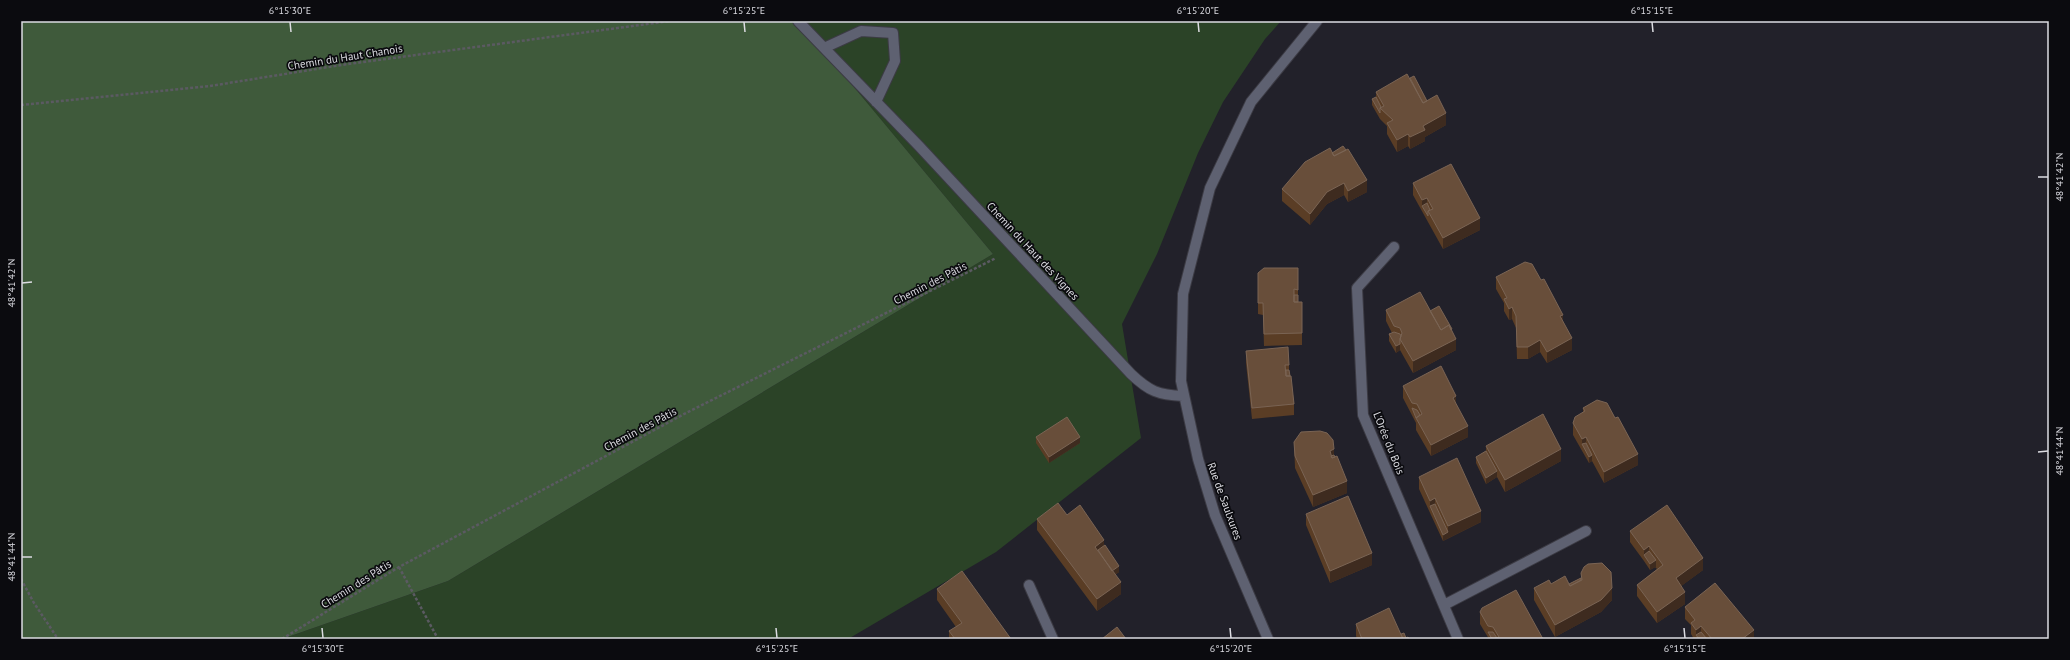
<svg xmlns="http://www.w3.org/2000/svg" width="2070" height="660" font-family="'PT Sans',sans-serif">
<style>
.green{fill:#2b4327}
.forest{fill:#3f5a3b}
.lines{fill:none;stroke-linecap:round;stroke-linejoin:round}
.minor-casing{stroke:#3c3b44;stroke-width:12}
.path{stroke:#5b5a62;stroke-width:2.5;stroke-dasharray:3 2;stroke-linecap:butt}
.minor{stroke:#5e6171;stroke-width:10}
.wall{fill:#5a3d25}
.shaded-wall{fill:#3e2b1f}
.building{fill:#684e3a;stroke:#7a6454}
.ticks{fill:none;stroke:#dcdce2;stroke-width:1.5}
.labels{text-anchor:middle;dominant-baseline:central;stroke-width:3.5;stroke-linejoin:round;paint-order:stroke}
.street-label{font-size:11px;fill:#dcdce2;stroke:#0b0b0f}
.neatline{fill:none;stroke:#dcdce2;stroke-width:1.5}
.ticks-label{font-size:10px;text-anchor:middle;fill:#dcdce2}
</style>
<rect width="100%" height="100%" fill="#22212a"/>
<path class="green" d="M799,21h482l-16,18 -42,63 -25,51 -41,101 -35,70 19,114 -145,114 -148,87h-566l166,-58 545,-327z"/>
<path class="forest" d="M21,21h778l194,233 -545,327 -166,58h-261z"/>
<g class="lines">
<defs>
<path id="minor" d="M798,21l121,125 212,228c18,17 27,21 52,22
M824,48l37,-17 32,2 2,28 -19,41
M1394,247l-37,41 6,127 95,224
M1029,585l24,54
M1444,605l142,-74
M1268,639l-53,-124 -17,-56 -17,-78 2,-87 27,-106 41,-86 66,-81"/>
</defs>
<use href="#minor" class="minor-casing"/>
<path class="path" d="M21,105l189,-19 131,-21 329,-44
M399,567l39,72
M21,579l13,24 24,36
M282,639l117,-72 287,-154 310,-155"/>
<use href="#minor" class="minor"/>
</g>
<path class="wall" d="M1410,78l17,23 19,24 -21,12v4l-15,8 -2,-3 -11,6 -10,-18v-8l-7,-7 -8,-14v-6l4,-2v-5z
M1332,153l35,39 -19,10 -4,-7 -17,9 -17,21 -28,-24v-12z
M1413,183l67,47 -37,19 -30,-54z
M1298,268v34h4v43l-38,1 -1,-31 -5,-1v-11z
M1496,277l45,3 22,41 9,29 -25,13 -7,-11 -12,7h-11l-1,-31 -4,-9 -3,1 -5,-9v-8l-8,-14z
M1386,310l44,1 22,20 4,19 -43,23 -13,-23 -4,3 -7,-12v-7l3,-1 -6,-12z
M1246,351l43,14v5l5,34v11l-42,4 -6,-56z
M1403,386l53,18 12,33 -37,19 -15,-26v-7l-13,-25z
M1583,408l55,57 -34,18 -12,-22 -3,2 -16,-28v-12l10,-11z
M1036,437l44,6 -31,20 -13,-20z
M1294,442l40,13 13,38 -34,14 -18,-39z
M1486,446l75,15 -56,31 -8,-15 -11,7 -10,-21v-6l10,-6z
M1419,477l62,45 -38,19 -24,-52z
M1306,514l66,51 -42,18 -24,-58z
M1067,515l37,31 15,26 -4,3 6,19 -24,17 -60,-81v-11z
M1630,531l73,39 -22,16 4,18 -28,19 -20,-27v-11l20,-16 -2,-2 -5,3 -6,-9 -14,-19z
M1581,573l31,27 -11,12 -46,25 -21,-37v-12l17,-4h18l12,-6z
M937,589l74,50h-62v-8l7,-4 -19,-27z
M1685,607l69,32h-60l-3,-5v-9l-6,-6z
M1480,612l63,27h-54l-9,-15z
M1356,624l45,10 8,5h-52l-1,-3z"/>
<path class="shaded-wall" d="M1446,113v12l-21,12v4l-15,8v-12l13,-11z
M1408,134v12l-11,6v-12z
M1367,180v12l-19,10v-11z
M1344,183v12l-17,9 -17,21v-11l17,-22z
M1427,198v11l-5,-3v-6z
M1480,218v12l-37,19v-11z
M1512,307v12l-3,1v-11z
M1563,315v12l-3,-11z
M1572,338v12l-25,13v-11z
M1456,339v11l-43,23v-12z
M1540,340v12l-12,7v-12z
M1400,344v6l-4,3v-7z
M1456,396v12l-3,-10z
M1468,426v11l-37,19v-11z
M1080,437v6l-31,20v-6z
M1586,437v12l-4,-5v6v-11z
M1334,449v12l-2,1 -2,-11z
M1561,449v12l-56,31v-12z
M1638,454v11l-34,18v-11z
M1592,455v6l-3,2v-6z
M1497,471v6l-11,7v-6z
M1347,481v12l-34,14v-12z
M1435,498v12l-5,-4v-5z
M1481,511v11l-38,19v-6l5,-3v-6z
M1104,540v12l-6,4 -3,-9z
M1649,546v12l-5,-3v6v-11z
M1372,553v12l-42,18v-12z
M1703,558v12l-27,20v-12z
M1656,560v7l-6,3v-6z
M1119,566v6l-9,6v-6z
M1121,582v12l-24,17v-12z
M1612,588v12l-11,12 -46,25v-12z
M1685,592v12l-28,19v-11z
M1701,626v12l-5,-3v4v-9z
M1754,630v9h-12z"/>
<path class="building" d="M1407,74l16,29 14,-8 9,18 -23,13 2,4 -15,7 -2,-3 -11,6 -10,-17 6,-3 -13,-12 4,-2 -8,-14z
M1414,76l13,25 -4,2 -13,-25z
M1376,97l5,10 -1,1v5l-8,-14z
M1343,146l3,4 -12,6 -2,-3z
M1330,148l4,8 14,-7 19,31 -19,11 -4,-8 -17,9 -17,22 -28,-25 23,-27z
M1451,164l29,54 -37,20 -15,-27 5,-2 -6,-11 -5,2 -9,-17z
M1427,203l3,7 -2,1v5l-6,-10z
M1525,262l7,2 9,16 3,-1 19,36 -3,1 12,22 -25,14 -7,-12 -12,7h-11l-1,-31 -4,-9 -3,2 -5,-10 3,-1 -11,-21z
M1264,268h34v22l-4,-1v13h8v31l-38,1 -1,-31h-5v-30z
M1420,292l21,38 8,-5 7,14 -43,22 -13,-22 2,-6 -2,-5 -6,-2 -8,-16z
M1294,295h4v7h-4z
M1439,306l13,23 -1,1 -2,-5 -8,5 -11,-19z
M1394,332l6,2 1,2 -1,3v5l-4,2 -7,-12z
M1288,347l1,18h-4l1,11h5l3,28 -42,4 -6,-57z
M1441,366l15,30 -3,2 15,28 -37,19 -15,-27 6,-4 -5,-10 -5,-1 -9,-17z
M1286,370h3l1,6h-4z
M1597,400l10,3 8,15 3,-1 20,37 -34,18 -18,-35 -4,2 -9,-16 2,-6 10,-6 -2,-3z
M1412,408l5,2 3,5 -4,3z
M1543,414l18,35 -56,31 -19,-34z
M1067,417l13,20 -31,20 -13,-20z
M1320,431l7,2 6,7 1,9 -4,2 2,7 5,-2 10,25 -34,14 -18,-39 -1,-14 7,-10z
M1586,443l6,12 -3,2 -7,-13z
M1486,451l11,20 -11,7 -10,-21z
M1334,455l1,2 -3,1 -1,-2z
M1457,458l24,53 -33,15 -13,-28 -5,3 -11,-24z
M1348,496l24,57 -42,18 -24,-57z
M1058,503l9,12 13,-10 24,35 -9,7 26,35 -24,17 -60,-80z
M1435,504l13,28 -5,3 -13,-29z
M1667,505l36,53 -27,20 9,14 -28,20 -20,-27 26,-20 -14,-19 -5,4 -14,-19z
M1105,545l14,21 -7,5 -14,-21z
M1649,551l7,9 -6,4 -6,-9z
M1602,563l9,9 1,16 -11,12 -46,25 -21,-37 15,-8 2,4 14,-8 5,10 12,-6 -1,-7 3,-6 4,-3z
M962,571l49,68h-56l-6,-8 13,-8 -25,-34z
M1581,578v2l-11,6 -1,-2z
M1715,583l39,47 -12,9h-30l-11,-13 -5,4 -5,-7 4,-3 -10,-13z
M1516,590l27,49h-47l-1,-1 4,-1 -6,-10 -5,-1 -8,-14 2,-4z
M1389,608l14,31h-41l-6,-15z
M1117,627l9,12h-24z
M1488,632h5l4,6 -2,1h-3z
M1701,632l6,7h-8l-3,-4z
M1404,633l2,5 -3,1 -2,-5z
M1408,637l1,2h-5z"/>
<path class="ticks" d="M290,22l1,10M744,22l1,10M1198,22l1,10M1652,22l1,10M2038,177h10M22,283l10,-1M2038,452l10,-1M22,557h10M322,628l1,10M776,628l1,10M1230,628l1,10M1684,628l1,10"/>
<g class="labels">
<g class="street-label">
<text transform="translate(345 57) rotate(-9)">Chemin du Haut Chanois</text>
<text transform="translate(1033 251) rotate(47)">Chemin du Haut des Vignes</text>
<text transform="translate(930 283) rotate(-27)">Chemin des Pâtis</text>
<text transform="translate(640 429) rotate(-28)">Chemin des Pâtis</text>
<text transform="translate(1389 443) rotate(68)">L'Orée du Bois</text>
<text transform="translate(1225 501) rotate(70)">Rue de Saulxures</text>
<text transform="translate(356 584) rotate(-32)">Chemin des Pâtis</text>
</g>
</g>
<rect width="2070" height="660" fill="none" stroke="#0b0b0f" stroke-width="44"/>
<rect x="22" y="22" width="2026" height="616" class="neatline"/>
<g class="ticks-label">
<text x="290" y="14">6°15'30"E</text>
<text x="744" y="14">6°15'25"E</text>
<text x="1198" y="14">6°15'20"E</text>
<text x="1652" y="14">6°15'15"E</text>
<text transform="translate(2059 177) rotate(-90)" y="4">48°41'42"N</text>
<text transform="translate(11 283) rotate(-90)" y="4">48°41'42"N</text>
<text transform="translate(2059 451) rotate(-90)" y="4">48°41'44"N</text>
<text transform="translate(11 557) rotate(-90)" y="4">48°41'44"N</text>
<text x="323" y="652">6°15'30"E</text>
<text x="777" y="652">6°15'25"E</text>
<text x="1231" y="652">6°15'20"E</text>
<text x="1685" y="652">6°15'15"E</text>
</g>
</svg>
